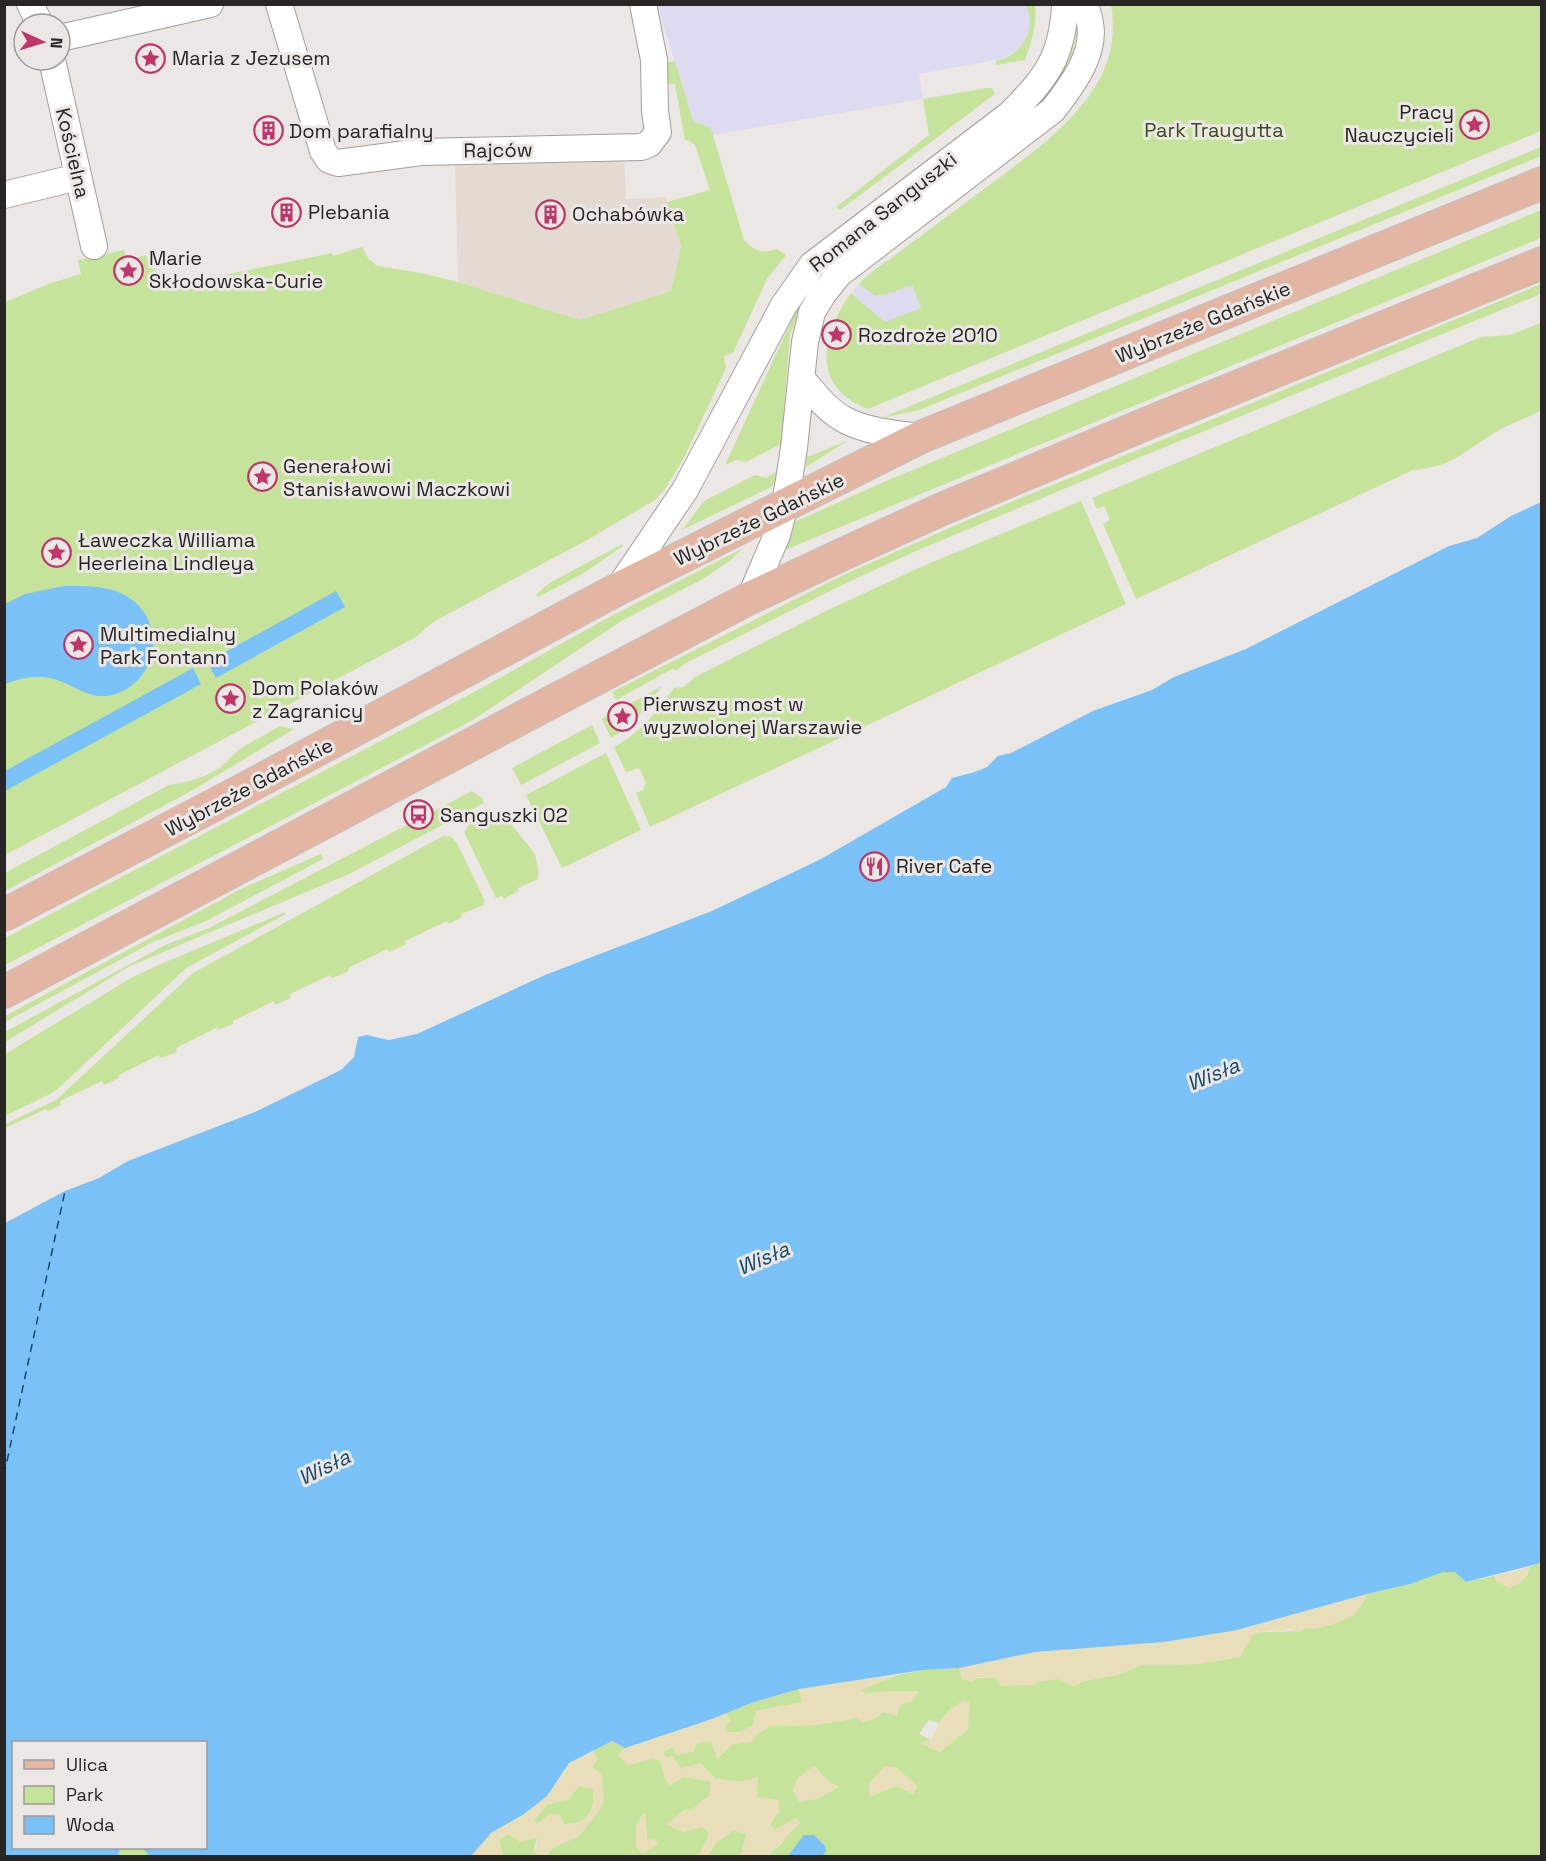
<svg xmlns="http://www.w3.org/2000/svg" width="1546" height="1861" font-family="'Space Grotesk',sans-serif">
<style>
.built{fill:#e4dad2}
.industrial{fill:#dedbf1}
.green{fill:#c5e39b;fill-rule:evenodd}
.sand{fill:#e8deb9;fill-rule:evenodd}
.water{fill:#79c1f6}
.lines{fill:none;stroke-linecap:round;stroke-linejoin:round}
.ferry{stroke:#12496c;stroke-width:1.5;stroke-dasharray:8 6;stroke-linecap:butt}
.minor-casing{stroke:#a29e9b;stroke-width:28}
.major-casing{stroke:#c3c2c2;stroke-width:34}
.minor{stroke:#fff;stroke-width:26}
.major{stroke:#e3b6a4;stroke-width:32}
.labels{text-anchor:middle;dominant-baseline:central;stroke-width:6;stroke-linejoin:round;paint-order:stroke}
.poi-label{font-size:20px;fill:#272625;stroke:#ebe7e4;text-anchor:start}
.park-label{font-size:20px;fill:#394c17;stroke:#ebe7e4}
.street-label{font-size:20px;fill:#272625;stroke:#ebe7e4}
.water-label{font-size:21px;font-style:italic;fill:#12496c;stroke:#ebe7e4}
</style>
<rect width="100%" height="100%" fill="#ebe7e4"/>
<path class="built" d="M624,158l2,41 40,-2 15,49 -10,45 -91,29 -122,-38 -3,-119z"/>
<path class="industrial" d="M1026,4l4,12v11l-4,14 -10,10 -15,8 -82,15 4,25 -211,36 -1,-7 -18,-7 -36,-116z
M859,284l16,12 13,-2 24,-9 9,23 -36,14 -34,-29z"/>
<path class="green" d="M1026,5h9c2,19 -3,36 -10,55l-29,5v-4c26,-6 41,-30 30,-56z
M1111,5h430v126l-673,278c-58,-22 -47,-74 -17,-116l34,29 36,-14 -9,-23 -24,9 -13,2 -16,-12c13,-14 32,-25 47,-37 30,-22 59,-44 89,-66 57,-43 131,-94 116,-176z
M1077,18c1,33 -14,61 -36,85l-212,164 -13,15 -14,22 -12,31 -9,109 -35,18 -10,-2 -11,5 66,-143 -2,-2 23,-42 216,-169z
M675,61l18,60 18,7 33,112c10,11 19,14 33,9l9,6 -19,24 -34,74 -9,3 2,12 -42,90 -19,31 -10,11 -66,39 -156,83 -17,15 -411,218v-553l46,-19 30,-9 -3,-14 46,-10 3,10 19,-5c9,19 18,28 40,28l146,-30 1,3 29,-9 6,11 9,8 49,8 32,8 122,38 91,-29 10,-45 -14,-44 43,-12 -15,-45 -7,-5 -3,1 -10,-57h-11l-1,-21z
M987,88h5l3,6 -155,116 -4,-3 93,-72 -6,-36z
M1541,147v9l-622,254 -38,8z
M1541,210v28l-766,316 15,-30 96,-43z
M1541,284v10l-408,166 -217,91 -70,32 -162,81 -7,6 -5,-1 -56,31 -4,-8 231,-117 127,-56z
M1541,323v88c-15,7 -32,13 -47,22 -31,19 -42,34 -81,37l-277,129 -33,-75 7,-4 -6,-14 -7,3 -5,-11 389,-161 29,-2z
M847,441l-41,26 1,-10z
M776,472l-2,12 -3,3 -89,43 22,-29 51,-26 11,3z
M1081,501l45,103 -476,223 -14,-34 7,-3 3,-7 -7,-15 -13,4 -12,-25c30,-17 40,-33 60,-59l10,-1 11,-10 133,-67 95,-44z
M622,544l1,2 -41,28 -44,23 -2,-2 12,-11z
M743,548l-11,11 -29,20 -80,41 -150,100 -468,245v-27l473,-248 137,-76z
M662,686l-31,39 -20,13 -9,-19z
M592,725l8,18 -79,42 -9,-17z
M280,726l14,3 -101,61 -188,101v-18l164,-88 21,-4 17,-6 14,-8 20,-19z
M606,753l35,77 -79,38 -36,-73z
M472,791l10,7 2,5 -135,71 -219,92 -125,76v-10l160,-87 44,-17z
M493,811l17,12 25,31 3,15v10l-20,9v3l-14,8 -2,-3 -6,2 -2,-4 -30,-62 6,-9z
M443,836l8,1 6,6 27,56v6l-23,9 1,3 -13,7 -2,-3 -42,20v4l-16,7 -2,-3 -39,19 1,3 -17,7 -2,-3 -40,19 1,4 -16,7 -1,-4 -41,20v3l-15,6 -2,-2 -40,20 1,4 -17,6 -1,-3 -40,20v3l-15,7 -2,-4 -42,20 1,4 -13,6 -2,-2 -41,19v-4l51,-24 137,-127z
M321,854l2,5 -117,62 -55,22 -146,79v-6l236,-127z
M283,913l3,1 -100,54 -127,120 -9,6 -45,22v-62l126,-76 25,-12z
M1541,1563v293h-773l14,-13 14,-25 -22,13 -4,-7 9,-13 -22,-14 -14,-15 -27,-3 -16,-16 -19,6 -8,-13 -7,2 -3,-6 9,-5 6,8 16,-4 2,-8 15,-2 7,17 15,-14 18,-2 5,-7 14,-9 45,-1 42,-7h18l8,-6 30,-12 5,-9h-32l-21,3 -5,-5 38,-14 25,-5 36,-2 3,11 33,-2 3,6 60,-4 16,7 10,-5 33,-6 24,-10 56,-1 43,-7 13,-23c12,-3 14,-2 25,-2 8,0 13,-2 21,0l6,-4c12,3 39,-7 49,-14 6,-4 9,-14 13,-20l43,-10 8,-16 37,4 11,10 28,-6 3,6 30,-6 2,-9zM952,1707l-12,45 -17,-9 8,-3 -12,-6 10,-14 10,3zM814,1766l14,15 11,6 -42,-8zM896,1768l17,26 -17,-8 -27,11z
M799,1689l4,13 -47,9 -3,14 -13,7h-12l-3,-7 6,-4 -6,-8 26,-10z
M612,1741l13,7 -7,7 11,10 24,-7 8,3 4,17 19,-1 26,4v14l-16,13 -11,3 27,22 -11,23h-153l8,-9 25,-11 24,-31 -1,-30 -10,-8 6,-8 -5,-7 3,-4zM644,1813h1l2,26 -11,-14z
M579,1786l14,3c5,40 -27,36 -56,36l-3,-5 14,-16 20,-4z
M733,1830l14,4 -7,22h-32l7,-12z
M508,1834l29,4 -4,14 6,4h-36l-4,-16z
M114,1848h37l6,8h-45z"/>
<path class="sand" d="M1529,1567c-3,12 -8,18 -20,21l-12,-6 -3,-6z
M1367,1594c-3,6 -7,16 -13,20 -10,7 -37,17 -49,14l-6,4 -9,-3 -13,3 -7,-2 -17,4 -13,23 -43,7 -56,1 -24,10 -33,6 -10,5 -16,-7 -18,2 -6,4 -32,1 -4,-3 -3,-6h-18l-5,5 -10,-3 -3,-11 76,-16 129,-10 92,-17z
M898,1675l-37,15 4,4 21,-3h33l-6,9 -13,5 -3,11 -14,-4 -8,6 -12,5 -6,-5 -42,7 -45,1 -14,9 -4,7 -19,2 -16,14 -6,-17 -15,2 -2,8 -17,4 -5,-8 -9,5 3,6 7,-2 8,13 19,-6 16,16 27,3 15,-6 -1,21 22,3v11l-9,13 4,7 22,-13 5,5c-13,10 -21,23 -33,33h-28l7,-22 -14,-4 -18,14 -7,12h-9l10,-23 -6,-6 -20,5 -17,-8 17,-13 11,-3 16,-12v-15l-26,-4 -14,9 -5,-7 -5,-19 -7,-2 -24,7 -11,-10 7,-7 100,-35 6,8 -6,4 3,7h12l13,-7 3,-14 46,-9 -3,-13 50,-8z
M963,1700l7,3 -2,27 -28,22 -19,-8 10,-4c8,-17 16,-29 32,-40z
M593,1752l5,7 -6,8 10,8 1,30 -24,31 -25,11 -8,9h-7l-6,-4 4,-7v-7l-17,4 -12,-8 -9,6 4,16h-32l20,-23 33,-19 35,-34 10,-17zM579,1786l14,3c3,23 -6,34 -29,36l-3,-10 -11,-2 -14,12 -2,-5 14,-16 20,-4z
M814,1765l14,16 11,6 -21,12 -19,3 -6,-11 4,-12z
M885,1766l11,1 21,19 -3,8 -18,-8 -27,11v-14z
M645,1812l2,27h8l4,5 -17,10 -6,-7v-22z"/>
<path class="water" d="M1541,502v1061l-75,19 -11,-10h-12l-33,12 -43,10 -130,36 -73,12 -129,10 -76,16 -36,2 -124,19 -48,14 -39,16 -87,29 -13,-7 -43,22 -22,33 -23,18 -33,19 -20,23h-321l-8,-8h64v-106h-192v106h106l-2,8h-113v-633l60,-32 34,-13 29,-17 127,-49 86,-42 13,-13 4,-20 9,-2 22,5 28,-6 128,-59 167,-64 109,-52 125,-72 6,-9 23,-6 12,-5 11,-11 13,-3 82,-42 59,-21 22,-13 72,-28 203,-103 28,-8 34,-22z
M64,586c22,0 48,-1 67,13 36,26 26,82 -16,95 -25,8 -39,-9 -61,-15 -18,-5 -33,-1 -49,5v-80l20,-10z
M336,591l9,16 -129,71 -9,-16z
M193,668l8,16 -196,107v-20z
M804,1835h10l11,11 1,5 -4,5h-34z"/>
<g class="lines">
<path class="ferry" d="M4,1475l61,-284"/>
<defs>
<path id="minor" d="M30,4l10,20
M279,4l44,147 6,9 9,3 83,-11 220,-5 8,-3 9,-12 -3,-21 -1,-51 -11,-56
M60,38l150,-34
M52,60l42,186
M4,195l74,-18
M802,379c13,15 26,33 45,42 22,11 50,13 74,16
M618,589l67,-99 99,-185 28,-40 197,-150c36,-35 54,-58 56,-111
M750,598l27,-63 8,-30 9,-57 11,-106 7,-30 11,-18 16,-20 214,-164c18,-24 43,-55 37,-87 -1,-6 -3,-12 -5,-19"/>
<path id="major" d="M4,915l229,-120 385,-206 303,-152 621,-254
M4,992l540,-286 206,-108 91,-43 101,-46 211,-88 389,-158"/>
</defs>
<use href="#minor" class="minor-casing"/>
<use href="#major" class="major-casing"/>
<use href="#minor" class="minor"/>
<use href="#major" class="major"/>
</g>
<defs>
<symbol id="sight-ring" viewBox="-11 -11 22 22"><circle r="9.5" fill="#ebe7e4" stroke="#c1356a" stroke-width="1.5"/><path d="M0-6L1.8-2.2L6-1.7L2.9 1.2L3.7 5.4L0 3.3L-3.7 5.4L-2.9 1.2L-6-1.7L-1.8-2.2Z" fill="#c1356a"/></symbol>
<symbol id="building-ring" viewBox="-11 -11 22 22"><circle r="9.5" fill="#ebe7e4" stroke="#c1356a" stroke-width="1.5"/><path d="M-4-6H4V6H1V3H-1V6H-4ZM-2.5-4.3h1.7v1.8h-1.7ZM.8-4.3h1.7v1.8H.8ZM-2.5-1h1.7V.8h-1.7ZM.8-1h1.7V.8H.8Z" fill="#c1356a"/></symbol>
<symbol id="bus-ring" viewBox="-11 -11 22 22"><circle r="9.5" fill="#ebe7e4" stroke="#c1356a" stroke-width="1.5"/><path d="M-5-6H5V4H4V6H2V4H-2V6H-4V4H-5ZM-3.5-4V0h7V-4ZM-3.5 1.2v1.5H-2V1.2ZM2 1.2v1.5H3.5V1.2Z" fill="#c1356a"/></symbol>
<symbol id="restaurant-ring" viewBox="-11 -11 22 22"><circle r="9.5" fill="#ebe7e4" stroke="#c1356a" stroke-width="1.5"/><path d="M-5-6h1v4h1v-4h1v4h1v-4h1v5L-1.5 .5V6h-2V.5L-5-1ZM5-6V6H3V1.5H1.5Q1.5-4 5-6Z" fill="#c1356a"/></symbol>
</defs>
<g fill-rule="evenodd">
<use href="#sight-ring" x="134" y="42" width="33" height="33"/>
<use href="#sight-ring" x="1458" y="108" width="33" height="33"/>
<use href="#building-ring" x="252" y="114" width="33" height="33"/>
<use href="#building-ring" x="270" y="196" width="33" height="33"/>
<use href="#building-ring" x="534" y="198" width="33" height="33"/>
<use href="#sight-ring" x="112" y="254" width="33" height="33"/>
<use href="#sight-ring" x="820" y="318" width="33" height="33"/>
<use href="#sight-ring" x="246" y="460" width="33" height="33"/>
<use href="#sight-ring" x="40" y="536" width="33" height="33"/>
<use href="#sight-ring" x="62" y="628" width="33" height="33"/>
<use href="#sight-ring" x="214" y="682" width="33" height="33"/>
<use href="#sight-ring" x="606" y="700" width="33" height="33"/>
<use href="#bus-ring" x="402" y="798" width="33" height="33"/>
<use href="#restaurant-ring" x="858" y="850" width="33" height="33"/>
</g>
<g class="labels">
<g class="poi-label">
<text x="172" y="58">Maria z Jezusem</text>
<text x="1454" y="112" text-anchor="end">Pracy<tspan x="1454" dy="23">Nauczycieli</tspan></text>
<text x="289" y="131">Dom parafialny</text>
<text x="308" y="212">Plebania</text>
<text x="572" y="214">Ochabówka</text>
<text x="149" y="258">Marie<tspan x="149" dy="23">Skłodowska-Curie</tspan></text>
<text x="858" y="335">Rozdroże 2010</text>
<text x="283" y="466">Generałowi<tspan x="283" dy="23">Stanisławowi Maczkowi</tspan></text>
<text x="78" y="540">Ławeczka Williama<tspan x="78" dy="23">Heerleina Lindleya</tspan></text>
<text x="100" y="634">Multimedialny<tspan x="100" dy="23">Park Fontann</tspan></text>
<text x="252" y="688">Dom Polaków<tspan x="252" dy="23">z Zagranicy</tspan></text>
<text x="643" y="704">Pierwszy most w<tspan x="643" dy="23">wyzwolonej Warszawie</tspan></text>
<text x="440" y="815">Sanguszki 02</text>
<text x="896" y="866">River Cafe</text>
</g>
<g class="park-label">
<text x="1214" y="130">Park Traugutta</text>
</g>
<g class="street-label">
<text transform="translate(498 150) rotate(-1)">Rajców</text>
<text transform="translate(73 153) rotate(77)">Kościelna</text>
<text transform="translate(883 212) rotate(-38)">Romana Sanguszki</text>
<text transform="translate(1203 322) rotate(-22)">Wybrzeże Gdańskie</text>
<text transform="translate(759 519) rotate(-26)">Wybrzeże Gdańskie</text>
<text transform="translate(249 787) rotate(-28)">Wybrzeże Gdańskie</text>
</g>
<g class="water-label">
<text transform="translate(1213 1074) rotate(-22)">Wisła</text>
<text transform="translate(763 1258) rotate(-23)">Wisła</text>
<text transform="translate(324 1467) rotate(-26)">Wisła</text>
</g>
</g>
<rect width="1546" height="1861" fill="none" stroke="#272625" stroke-width="12"/>
<rect x="12" y="1741" width="195" height="108" fill="#ebe7e4" stroke="#9d9a98" stroke-width="1.5"/>
<rect x="24" y="1760" width="30" height="9" fill="#e3b6a4" stroke="#9d9a98" stroke-width="1.5"/>
<text x="66" y="1771" font-size="18" fill="#272625">Ulica</text>
<rect x="24" y="1786" width="30" height="18" fill="#c5e39b" stroke="#9d9a98" stroke-width="1.5"/>
<text x="66" y="1801" font-size="18" fill="#272625">Park</text>
<rect x="24" y="1816" width="30" height="18" fill="#79c1f6" stroke="#9d9a98" stroke-width="1.5"/>
<text x="66" y="1831" font-size="18" fill="#272625">Woda</text>
<g transform="translate(42 42) rotate(94)"><circle r="28" fill="#ebe7e4" stroke="#9d9a98" stroke-width="1.5"/>
<path d="M0-4.5L10 22L0 15L-10 22Z" fill="#c1356a"/>
<text y="-9" font-size="16" font-weight="bold" text-anchor="middle" fill="#272625">N</text>
</g>
</svg>
